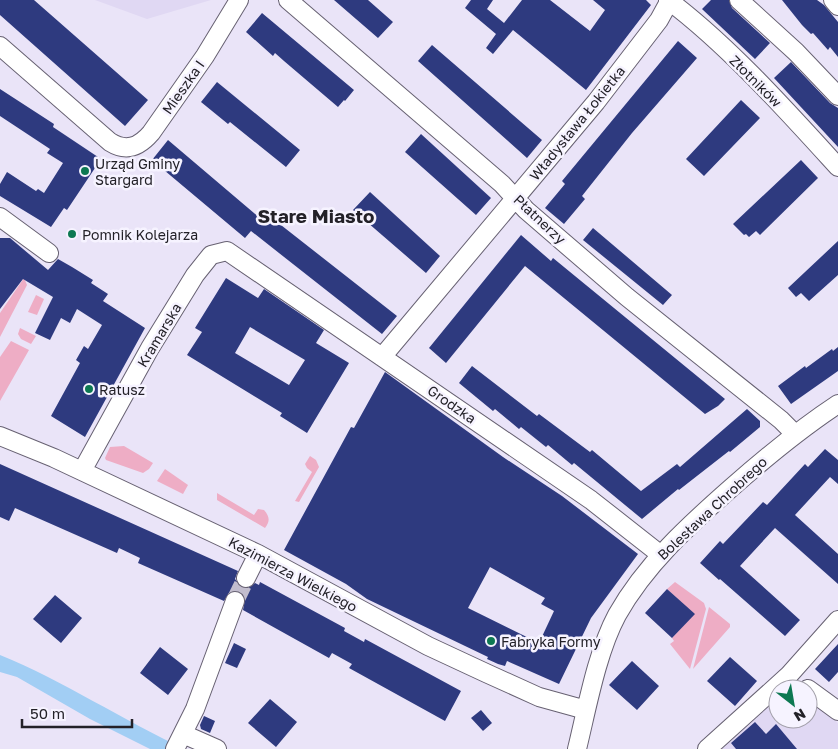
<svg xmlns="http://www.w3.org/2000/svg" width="838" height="749" font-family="'Golos Text',sans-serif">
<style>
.built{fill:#e0d8f3}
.green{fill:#eeadc5}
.water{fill:#a2cef4}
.building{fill:#2e3a7f;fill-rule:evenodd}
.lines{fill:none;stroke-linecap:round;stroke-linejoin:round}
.minor-tunnel{stroke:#c2bdce;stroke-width:18;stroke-dasharray:18 9;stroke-linecap:butt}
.minor-casing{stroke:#676172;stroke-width:20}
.minor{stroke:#fff;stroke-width:18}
.poi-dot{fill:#0d7852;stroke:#f6f3ff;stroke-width:2}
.labels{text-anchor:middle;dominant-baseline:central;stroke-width:5;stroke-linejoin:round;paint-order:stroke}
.street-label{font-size:14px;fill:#232128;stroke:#f6f3ff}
.poi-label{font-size:14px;fill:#232128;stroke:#f6f3ff;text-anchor:start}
.district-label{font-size:19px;font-weight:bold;fill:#232128;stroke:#f6f3ff}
</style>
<rect width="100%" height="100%" fill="#eae4f8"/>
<path class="built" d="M95,0h116l-64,19z
M778,698v21h30v-18l30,22v26h-116z"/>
<path class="green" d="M24,278l3,7 -27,52v-24z
M36,295l8,4 -7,16 -9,-3z
M20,328l16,8 -5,8 -10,-5 -3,-5z
M11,341l18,9 -29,51v-44z
M124,446l29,17 -4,6 -6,4 -37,-13 -1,-2 5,-11z
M310,456l6,4 3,7 -20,35 -4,-1 17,-29 -5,-4 -2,-4z
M165,469l23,16 -5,9 -26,-13z
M217,493l37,22 4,-6 6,1c6,7 6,11 1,18l-48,-28z
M675,582l29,21 2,6 -16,60 -20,-25 4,-3 -2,-3 22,-24 -27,-25z
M709,607l21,17v3l-37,42z"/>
<path class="water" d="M0,655c64,26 122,65 185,94h-35l-60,-30 -73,-42 -17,-5z"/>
<path class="building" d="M0,0h34l114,100 -23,26 -125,-111z
M334,0h34l25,22 -15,16z
M471,0h22l-6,9 17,14 18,-23h28l40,31 15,-21 -12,-10h53l5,5 -65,85 -73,-60 -20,24 -7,-6 10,-14 -31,-26z
M711,0h18l3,8 38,35 -15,16 -53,-50z
M782,0h35l7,5 14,17v35l-8,-10 -2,3 -15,-17 -2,1 -9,-9z
M262,13l92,77 -9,11 -1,-1 -6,7 -54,-46 -9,-8 -2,3 -27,-24z
M678,41l19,17 -65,75 -50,63 3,3 -21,25 -19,-16 20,-24 -3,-3z
M432,45l110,95 -15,18 -109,-97z
M791,62l39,41 8,5v39l-64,-69z
M217,82l83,68 -14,17 -56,-45 -2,2 -27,-22z
M0,89l54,35 -1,3 48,32 -34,51 -3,-2 -13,19 -51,-31v-12l7,-12 29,19 2,-2 6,4 19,-30 -16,-10 3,-4 -50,-33z
M741,100l19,18 -56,58 -18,-17z
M421,134l70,64 -15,17 -71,-63z
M168,140l99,84 5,-6 125,98 -15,18 -131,-103 -6,7 -93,-78z
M801,160l17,18 -58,57 -4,-4 -7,6 -3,-3 -2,1 -11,-11z
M370,192l70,64 -14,17 -73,-63z
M593,228l79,67 -9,10 -80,-65z
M521,235l30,26 2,-3 172,141 -7,7 -13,8 -180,-148 -79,97 -17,-15z
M0,238h10l38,32 10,-11 14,8 21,13 -2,3 17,11 -5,7 42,27 -60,109 -34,-21 29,-53 -4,-3 8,-14 4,3 14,-24 -25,-16 -7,14 -9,-5 -11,22 -15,-7 18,-36 -30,-18 -23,30z
M838,241v34l-29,26 -8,-8 -5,4 -8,-9z
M226,278l32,20 6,-9 60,41 -8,13 33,20 -42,70 -27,-17 2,-3 -95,-58 15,-23 -7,-4zM250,327l55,33 -16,25 -54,-32z
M838,347v24l-47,33 -13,-18 27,-20 1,2 26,-19 1,2z
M472,366l65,50 2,-2 51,38 2,-2 49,41 36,-27 3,3 67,-58 13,12v6l-30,25 -1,-1 -50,39 -1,-1 -36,30 -68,-56 -2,2 -24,-20 -2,2 -25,-20 -2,2 -24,-20 -2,2 -34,-28z
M385,372l118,85 59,39 76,58 -47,64 -32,66 -52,-23 -2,5 -7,-2 -11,-5 1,-2 -121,-58 -21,-15 -62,-34 61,-112 6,-11 3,1zM490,567l55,31 -4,6 13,7 -15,32 -71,-35z
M825,449l13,11v24l-8,-7 -35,38 43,39v30l-63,-56 -35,38 60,54 -15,16 -65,-57 -1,1 -19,-17 20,-22 3,3 40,-42 4,3 38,-41 3,3z
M0,464l238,107 -3,8 7,9 5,1 8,-6 4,2 1,-3 85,46 -1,3 20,11 1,-3 96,52 -16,30 -96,-53 3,-4 -20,-11 -3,5 -86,-48 2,-11 -6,-8 -10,2 -5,8 -86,-38 2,-5 -21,-10 -2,5 -102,-45 -6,13 -9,-4z
M667,589l28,25 -23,24 -27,-25z
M55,595l27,23 -21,25 -28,-24z
M234,643l12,6 -9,19 -12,-5z
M838,644v28l-9,10 -14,-13z
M160,647l28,22 -20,26 -28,-22z
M730,657l27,24 -22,25 -28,-25z
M632,661l27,25 -22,24 -28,-25z
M270,699l27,23 -21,25 -28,-24z
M481,710l11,13 -9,8 -12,-13z
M204,716l11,5 -5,12 -9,-4 -1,-4z
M755,722l11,12 10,-10 21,25h-61l-5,-6z"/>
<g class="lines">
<path class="minor-tunnel" d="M235,601l11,-23"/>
<defs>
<path id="minor" d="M288,0l214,184 24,26 101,87 154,123 14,14
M668,0c60,45 119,111 170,167
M739,0l57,52 42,44
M833,0l5,6
M0,46l110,96c16,10 29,5 41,-9l54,-77 34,-56
M0,217l49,36
M382,357l214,-255 63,-82 11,-20
M0,436l54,22 204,96 170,92 58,27 53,24 47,13
M82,471l68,-123 45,-73 16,-20 16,-4 364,249 70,55
M246,578l12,-24
M808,689l30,22
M183,734l34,15
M175,749l20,-40 40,-108
M577,749c10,-41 20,-97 40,-134 28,-50 72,-90 114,-127 34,-30 69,-59 107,-84
M707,749l82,-74 49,-55"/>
</defs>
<use href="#minor" class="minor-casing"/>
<use href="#minor" class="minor"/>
</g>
<g class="poi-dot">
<circle cx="85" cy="171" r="5"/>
<circle cx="72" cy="234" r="5"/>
<circle cx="89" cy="389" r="5"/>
<circle cx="491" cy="641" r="5"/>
</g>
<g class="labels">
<g class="street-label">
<text transform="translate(756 81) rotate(45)">Złotników</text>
<text transform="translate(183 87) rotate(-55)">Mieszka I</text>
<text transform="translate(577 123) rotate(-51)">Władysława Łokietka</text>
<text transform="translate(540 219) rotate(43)">Płatnerzy</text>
<text transform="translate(159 335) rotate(-59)">Kramarska</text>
<text transform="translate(452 404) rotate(35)">Grodzka</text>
<text transform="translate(712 508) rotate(-43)">Bolesława Chrobrego</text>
<text transform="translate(293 574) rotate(28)">Kazimierza Wielkiego</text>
</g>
<g class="poi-label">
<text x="95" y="163">Urząd Gminy<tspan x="95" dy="16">Stargard</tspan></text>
<text x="82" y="234">Pomnik Kolejarza</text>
<text x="99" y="389">Ratusz</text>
<text x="501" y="641">Fabryka Formy</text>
</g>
<g class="district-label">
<text x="316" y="215">Stare Miasto</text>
</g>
</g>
<g transform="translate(793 704) rotate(149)"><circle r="24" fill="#f6f3ff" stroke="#a29fa9"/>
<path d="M0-4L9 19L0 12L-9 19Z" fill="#0d7852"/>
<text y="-8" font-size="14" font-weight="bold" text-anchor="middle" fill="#232128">N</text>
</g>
<path d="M22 719v8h110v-8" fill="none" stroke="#232128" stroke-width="2.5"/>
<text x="30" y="719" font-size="15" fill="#232128" stroke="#f6f3ff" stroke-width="4" paint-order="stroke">50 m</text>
</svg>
